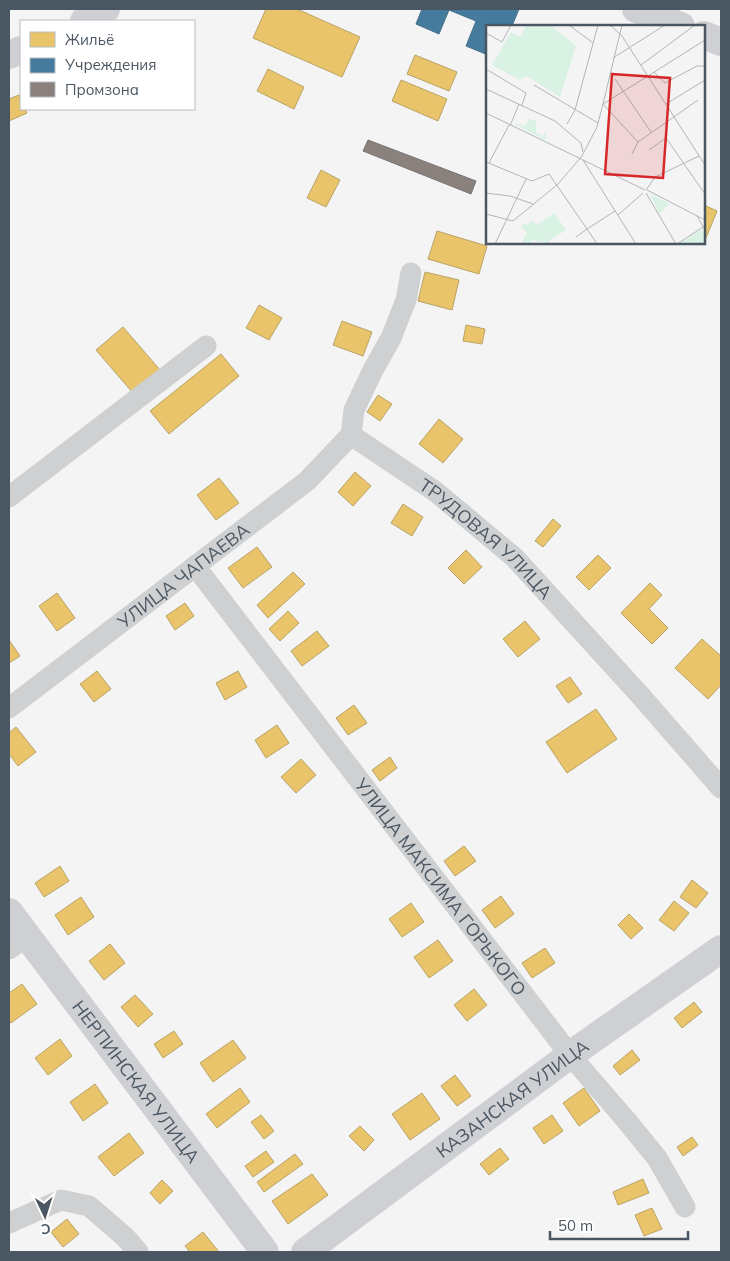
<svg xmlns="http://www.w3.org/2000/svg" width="730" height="1261" font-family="Mulish,sans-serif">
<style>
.homes{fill:#e9c46a;stroke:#b9a367}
.public{fill:#457b9d;stroke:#46708b}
.industry{fill:#8a817c;stroke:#777474}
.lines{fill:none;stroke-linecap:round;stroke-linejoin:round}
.minor{stroke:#ced0d2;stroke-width:21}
.secondary{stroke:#ced0d4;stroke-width:28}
.labels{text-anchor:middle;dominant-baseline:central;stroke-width:5;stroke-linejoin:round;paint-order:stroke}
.street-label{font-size:18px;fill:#4a5661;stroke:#fff}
.inset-road{fill:none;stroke:#b0b5b9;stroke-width:1}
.view{fill:#d62828;fill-opacity:0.15;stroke:#d62828;stroke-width:2.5}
.inset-edge{fill:none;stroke:#4a5661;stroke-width:2.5}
</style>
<rect width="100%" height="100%" fill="#f4f4f4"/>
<path class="homes" d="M266,9h31l63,28 -18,40 -89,-39z
M415,55l42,17 -8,19 -42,-17z
M268,69l36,18 -10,22 -37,-18z
M401,80l46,19 -9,22 -46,-20z
M19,95l2,5v9h4l2,4 -18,8v-22z
M321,170l19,10 -14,27 -19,-9z
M704,205l13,6 -11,27 -2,-1z
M437,231l50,15 -8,28 -51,-15z
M425,272l34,8 -7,30 -34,-9z
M259,305l23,13 -13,22 -23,-12z
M342,321l30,11 -9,24 -30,-11z
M466,325l19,4 -3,15 -19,-3z
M123,327l37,43 -27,23 -37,-43z
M221,354l18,22 -70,58 -19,-23z
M378,395l14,9 -12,17 -13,-9z
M439,419l24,20 -20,24 -24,-19z
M355,472l16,14 -18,20 -15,-14z
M219,478l20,25 -23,17 -19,-25z
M403,504l20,13 -11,19 -21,-13z
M553,519l8,7 -18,21 -8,-6z
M257,547l15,20 -29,21 -15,-20z
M466,550l16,17 -18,17 -16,-16z
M598,555l13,13 -22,22 -13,-13z
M293,572l12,12 -37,34 -11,-13z
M650,583l12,12 -13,14 19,19 -16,16 -31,-31z
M57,593l18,25 -18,13 -18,-25z
M185,603l9,13 -19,14 -9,-14z
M288,611l11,12 -19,18 -11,-12z
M525,621l15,18 -22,18 -15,-18z
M317,631l12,15 -27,20 -11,-15z
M702,639l19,17v29l-13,14 -33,-31z
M9,640l11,16 -11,7z
M97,671l14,18 -17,13 -14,-18z
M238,671l9,16 -22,13 -9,-17z
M570,677l12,17 -14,9 -12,-17z
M354,705l13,18 -19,12 -12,-17z
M596,709l21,30 -50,34 -21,-31z
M277,725l12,18 -23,15 -11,-18z
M16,727l20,25 -18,14 -9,-12v-21z
M390,757l7,11 -17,13 -8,-11z
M301,759l15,16 -20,18 -15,-16z
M464,846l12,15 -21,15 -11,-15z
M60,866l9,15 -25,16 -9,-14z
M692,880l16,13 -12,15 -16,-11z
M501,896l13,18 -19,14 -13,-18z
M81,897l13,20 -26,18 -13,-20z
M674,901l15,12 -15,18 -15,-11z
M411,903l13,19 -22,15 -13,-18z
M629,914l14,14 -12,11 -13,-14z
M438,940l15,21 -24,17 -15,-21z
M110,944l15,19 -21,17 -15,-19z
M545,948l10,15 -23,15 -10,-15z
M22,984l15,20 -26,19 -2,-3v-27z
M474,989l13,16 -20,16 -13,-16z
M135,995l18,19 -15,13 -17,-20z
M694,1002l8,10 -20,16 -8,-10z
M174,1031l9,13 -20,14 -9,-14z
M60,1039l12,17 -24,19 -13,-17z
M233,1040l13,18 -33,24 -13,-19z
M632,1050l8,10 -20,15 -7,-9z
M455,1075l16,21 -14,10 -16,-20z
M95,1084l13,19 -25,18 -13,-19z
M240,1088l10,14 -33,26 -11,-14z
M584,1088l16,23 -21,15 -16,-23z
M422,1093l18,26 -30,21 -18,-26z
M261,1115l13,16 -10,8 -13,-17z
M552,1115l11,16 -19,13 -11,-16z
M360,1126l14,14 -10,11 -15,-15z
M129,1133l15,20 -30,23 -16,-19z
M692,1137l6,8 -15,11 -6,-9z
M500,1148l9,11 -20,16 -9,-11z
M266,1151l8,11 -21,15 -8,-11z
M295,1154l8,10 -39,28 -7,-10z
M312,1174l16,21 -40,29 -16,-23z
M643,1179l6,14 -31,12 -5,-13z
M162,1180l11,11 -13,13 -10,-11z
M652,1208l10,21 -18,7 -9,-21z
M67,1219l12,15 -16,13 -12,-15z
M203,1232l16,20h-29l-5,-6z"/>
<path class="public" d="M422,9h97l-7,17h-24v29l-22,-9 10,-25 -27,-11 -10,24 -23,-10z"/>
<path class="industry" d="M368,140l108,41 -5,13 -108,-43z"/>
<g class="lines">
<g class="minor">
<path id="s1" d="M411,273l-5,27 -15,38 -18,32 -19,40 -3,25 85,57 79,66 124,136 82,94"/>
<path d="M9,497l197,-151"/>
<path id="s2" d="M195,566l375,489 56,65 31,38 28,49"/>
<path id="s3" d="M9,708l298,-227 44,-46"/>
<path d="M9,949l18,-13"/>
<path d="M9,1223l52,-23 28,6 36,31 13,15"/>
</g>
<g class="secondary">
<path d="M636,9l45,17"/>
<path d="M84,21l22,-12"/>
<path d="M704,35l17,7"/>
<path d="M9,55l12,-5"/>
<path id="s4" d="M9,912l256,340"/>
<path id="s5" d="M305,1252l265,-197 151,-106"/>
</g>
</g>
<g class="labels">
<g class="street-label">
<text stroke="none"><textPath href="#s1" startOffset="345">ТРУДОВАЯ УЛИЦА</textPath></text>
<text stroke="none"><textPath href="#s3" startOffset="219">УЛИЦА ЧАПАЕВА</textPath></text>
<text stroke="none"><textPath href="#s2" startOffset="404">УЛИЦА МАКСИМА ГОРЬКОГО</textPath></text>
<text stroke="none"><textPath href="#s4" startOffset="212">НЕРПИНСКАЯ УЛИЦА</textPath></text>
<text stroke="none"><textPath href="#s5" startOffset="258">КАЗАНСКАЯ УЛИЦА</textPath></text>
</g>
</g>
<g transform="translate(486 25)">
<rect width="219" height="219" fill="#f4f4f4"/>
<path d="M41,0h23l26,21 -16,51 -34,-21 -6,4 -28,-15 19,-33 9,5zM43,94l7,2v11l6,4 4,-4 -1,8 -30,-16 10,2zM164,169l20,10 -11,10zM68,188l12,17 -17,11 1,3 -18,-4 -3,4h-8l6,-12 -6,-5 2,-4 4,2 6,-5 4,5zM216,204l3,15h-27z" fill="#d9f2e3"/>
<path class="inset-road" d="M83,0l24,18M124,0l12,11 83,129M136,0l-19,79 35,38 -6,12M0,8l16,9 9,-17M127,33l52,-33M155,40l54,-40M0,44l40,24 -4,12M168,47l11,11 32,-17h8M162,51l57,-36M129,54l36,53M48,60l64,38M0,64l69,32 26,22 2,9M180,79l39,-24M0,88l159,77M81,99l8,-14 23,-85M24,101l9,-22M152,117l60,-42M163,125l17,-12 39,56M97,135l53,84M0,137l46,19 17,-7 38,55 28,-18M3,138l20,-38M72,159l24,-28 15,-29 6,-23 45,-28M160,165l9,-13 44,-21M161,165l58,30M0,168l24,3 23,8M160,168l30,51M0,189l27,7 45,-37M132,190l25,-22M211,191l8,14M90,212l11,-8 10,15M9,219l31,-65M191,219l26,-17"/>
<path class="view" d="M126,49l58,4 -7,100 -58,-4z"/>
<rect width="219" height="219" class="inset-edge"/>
</g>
<rect width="730" height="1261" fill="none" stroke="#4a5661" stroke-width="20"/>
<rect x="20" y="20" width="175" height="90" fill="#ffffff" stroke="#b7bbc0"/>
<rect x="30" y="32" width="25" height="15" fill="#e9c46a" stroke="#b7bbc0"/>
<text x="65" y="45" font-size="15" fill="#4a5661">Жильё</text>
<rect x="30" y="58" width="25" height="15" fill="#457b9d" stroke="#b7bbc0"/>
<text x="65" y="70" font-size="15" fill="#4a5661">Учреждения</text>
<rect x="30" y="82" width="25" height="15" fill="#8a817c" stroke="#b7bbc0"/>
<text x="65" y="95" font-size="15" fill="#4a5661">Промзона</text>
<g transform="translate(45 1216) rotate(176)" stroke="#ffffff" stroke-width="4" paint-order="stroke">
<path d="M0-4L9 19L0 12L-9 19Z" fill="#4a5661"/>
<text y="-8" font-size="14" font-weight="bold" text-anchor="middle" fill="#4a5661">С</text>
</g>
<path d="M550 1231v8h138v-8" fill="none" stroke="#4a5661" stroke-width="2.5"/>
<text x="558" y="1231" font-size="15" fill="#4a5661" stroke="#ffffff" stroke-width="4" paint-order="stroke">50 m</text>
</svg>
